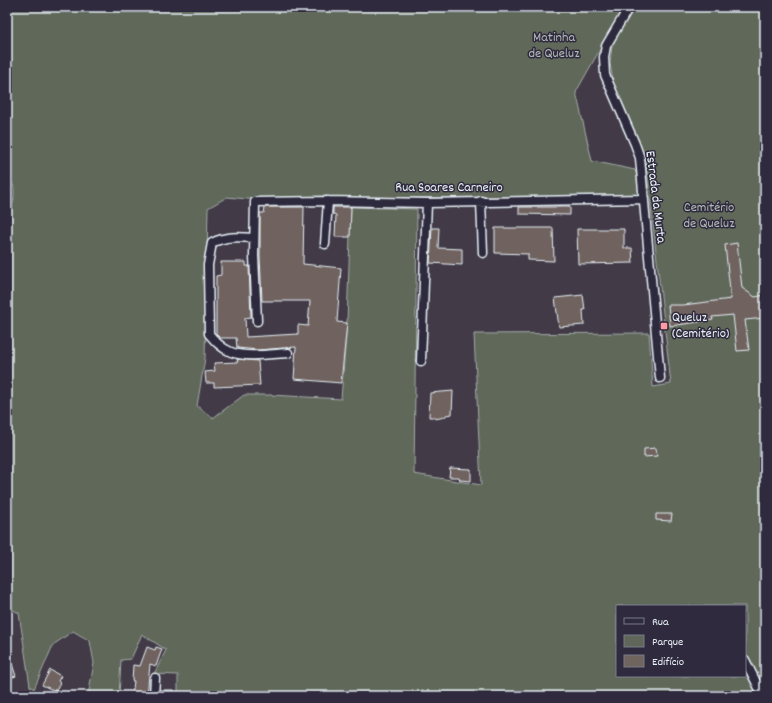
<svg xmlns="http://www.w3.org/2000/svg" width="772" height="703" font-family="Dekko,sans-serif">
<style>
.green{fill:#60675a;stroke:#a4aca9;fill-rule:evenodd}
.building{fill:#70645f;stroke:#e8f1f8}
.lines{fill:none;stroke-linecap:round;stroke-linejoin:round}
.minor-casing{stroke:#e8f1f8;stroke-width:11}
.minor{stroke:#2f2a3d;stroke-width:8}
.poi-dot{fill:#ff9aa2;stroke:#2f2a3d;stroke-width:1.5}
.labels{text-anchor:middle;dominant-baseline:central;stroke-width:3;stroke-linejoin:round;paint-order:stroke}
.park-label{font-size:14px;fill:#b2bab9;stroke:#2f2a3d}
.street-label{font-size:14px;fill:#e8f1f8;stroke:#2f2a3d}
.poi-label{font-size:14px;fill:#e8f1f8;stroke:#2f2a3d;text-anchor:start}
</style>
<rect width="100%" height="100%" fill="#423b47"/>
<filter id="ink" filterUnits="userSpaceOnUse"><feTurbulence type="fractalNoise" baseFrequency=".025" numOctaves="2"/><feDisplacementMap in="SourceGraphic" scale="8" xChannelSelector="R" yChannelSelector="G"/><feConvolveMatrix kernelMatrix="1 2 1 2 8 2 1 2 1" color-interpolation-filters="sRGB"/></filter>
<g filter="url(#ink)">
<path class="green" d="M7,7h758v689h-587v-21l-24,-1 12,-24 -24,-16 -11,25 -10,1 -2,36h-31l6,-33 -4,-22 -17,-10 -20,14 -19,44 -4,-3 -11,-73 -12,-6v-378l7,-31v-10l-7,-19zM607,37l5,9 -2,17 4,24 32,76 25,221 -18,3 -4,-54 -175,1 7,151 -67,-11 3,-265 -66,-2 -4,116 -6,76 -70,-4h-27l-31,23 -16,-12 8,-48 3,-150 19,-11 20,2 391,-3 6,3 -9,-29 -43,-9 -16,-69zM617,606h128v70h-128z"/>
<path class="building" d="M265,207h39l-1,57 38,4 -4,54 10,1 -6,60 -47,-4 2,-32 -38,3 -20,-2h-1l-1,-10h-16l-4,-4v-58l5,-1v-13h25v4h3l2,51 -6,1 1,19 52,-3v-9l10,1 2,-25h-48l-2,-45v-43h4z
M333,207h18l-1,30h-15l1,-22 -3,-1z
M519,207h51v8l-51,-1z
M432,228h7l-1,20 24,1v16l-32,-2z
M495,228h58l1,33 -26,-1v-6l-33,-1z
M577,229h47v19h8l1,15 -55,1z
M737,243l5,45 13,9 10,-2v23l-20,2 4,30 -12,1 -4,-36 -21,2 1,3 -43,6 -2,-21h15l48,-6 -6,-54z
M583,295l2,15h-2l1,15 -25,2 -4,-29z
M237,359l21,2 2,24 -46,2v-4h-8l-1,-11 10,-1 -1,-8 24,-1z
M453,391l-1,23 -6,1 -1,2 -10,2v-2h-6l1,-24z
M656,448l1,8 -13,1v-8z
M450,468l21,1v12l-11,-1 -1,-3h-10z
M656,514h16l-1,7 -15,-1z
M147,647l8,3 1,-3 6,2 -6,17 -6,-2 -3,32h-15l2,-15h-2l1,-16 7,1z
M7,652h1l8,24 -9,3z
M50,670l11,6 -3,5 2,2 -4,7h-3l-11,-5z
M160,690h14v6h-13z"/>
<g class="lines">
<defs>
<path id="minor" d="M629,7l-23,39 -2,11 1,18 30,69 5,14 20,220
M481,201l2,52
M254,238c-15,-1 -29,-2 -42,5l-4,22 1,69c6,7 12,14 22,18 15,6 40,2 57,1
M325,244l3,-43
M257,321l-3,-65 1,-54 73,-1 99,2 217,-4
M421,361l6,-158
M745,660l18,36
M52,696h6
M154,696l1,-18"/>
</defs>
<use href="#minor" class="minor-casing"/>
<use href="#minor" class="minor"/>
</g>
</g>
<rect class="poi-dot" x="660" y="322" width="8" height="8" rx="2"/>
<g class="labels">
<g class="park-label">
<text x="554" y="38">Matinha<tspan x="554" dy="16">de Queluz</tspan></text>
<text x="709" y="208">Cemitério<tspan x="709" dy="16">de Queluz</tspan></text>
</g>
<g class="street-label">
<text x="449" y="188">Rua Soares Carneiro</text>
<text transform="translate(655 197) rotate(83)">Estrada da Murta</text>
</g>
<g class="poi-label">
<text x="672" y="318">Queluz<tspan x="672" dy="16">(Cemitério)</tspan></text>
</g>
</g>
<rect width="772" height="703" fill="none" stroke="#2f2a3d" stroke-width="24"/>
<rect x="12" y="12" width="748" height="679" fill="none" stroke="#e8f1f8" stroke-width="1.5" filter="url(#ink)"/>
<rect x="616" y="605" width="130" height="72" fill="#2f2a3d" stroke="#797a88"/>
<rect x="624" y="618" width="20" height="6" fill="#2f2a3d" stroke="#797a88"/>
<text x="652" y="625" font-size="12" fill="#e8f1f8">Rua</text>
<rect x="624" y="635" width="20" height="12" fill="#60675a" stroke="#797a88"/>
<text x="652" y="645" font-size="12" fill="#e8f1f8">Parque</text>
<rect x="624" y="655" width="20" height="12" fill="#70645f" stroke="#797a88"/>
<text x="652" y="665" font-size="12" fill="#e8f1f8">Edifício</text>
</svg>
